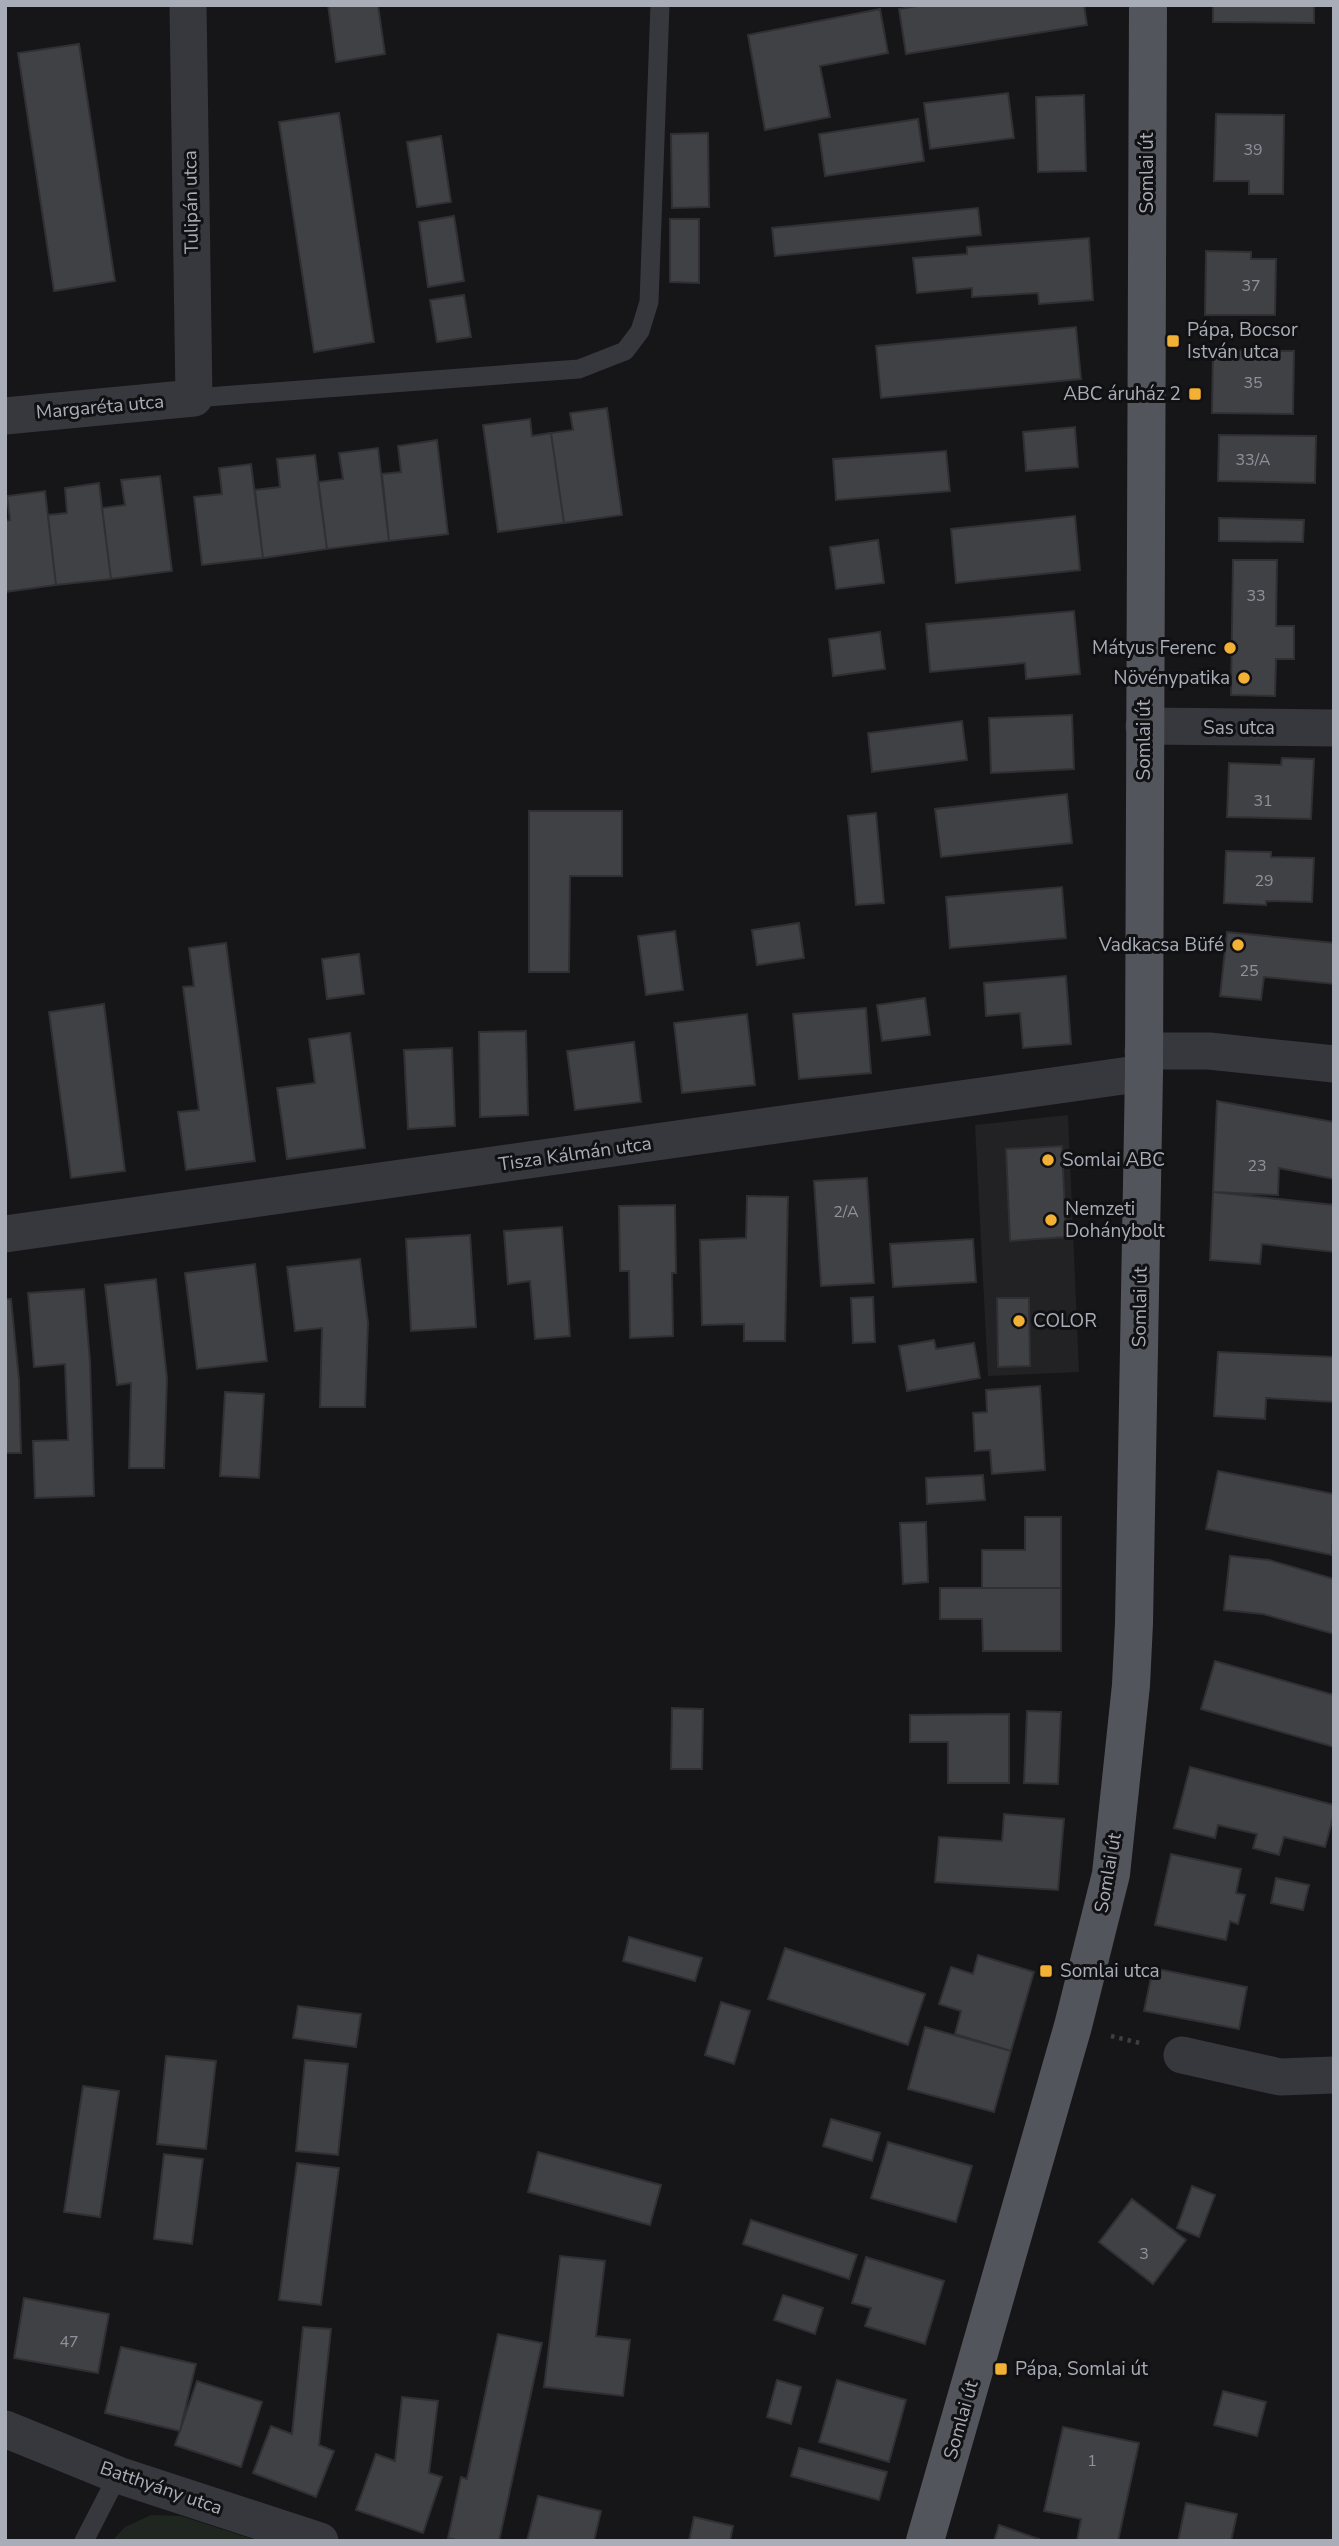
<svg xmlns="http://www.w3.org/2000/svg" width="1339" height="2546" font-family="'Nunito Sans',sans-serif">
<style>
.built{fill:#222225}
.green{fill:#1e261f}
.building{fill:#404145;stroke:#303034;stroke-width:2}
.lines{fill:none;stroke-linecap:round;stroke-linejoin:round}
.path{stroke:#3d3f44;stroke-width:4.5;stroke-dasharray:3.5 5;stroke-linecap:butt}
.lane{stroke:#37383d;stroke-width:19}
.street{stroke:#37383d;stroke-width:37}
.primary{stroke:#53555c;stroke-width:38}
.poi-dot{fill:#f2b134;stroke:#111113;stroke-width:2.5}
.labels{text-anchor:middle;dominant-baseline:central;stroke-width:6;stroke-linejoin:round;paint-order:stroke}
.number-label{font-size:16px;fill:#8e929b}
.street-label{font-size:19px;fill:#a8adb8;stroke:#111113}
.poi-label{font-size:19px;fill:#a8adb8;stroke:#111113;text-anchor:start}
</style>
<rect width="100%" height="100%" fill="#161618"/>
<path class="built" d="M1068,1115l11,257 -91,4 -13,-251z"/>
<path class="green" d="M151,2515l30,1 77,25h-146l13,-14z"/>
<path class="building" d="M328,5h50l7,49 -49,8z
M923,5h161l3,20 -181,29 -7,-45z
M1213,5h101v18l-101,-1z
M880,9l8,44 -68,13 10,51 -65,13 -17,-95z
M79,44l36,237 -61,10 -36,-238z
M1008,93l6,45 -84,11 -6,-46z
M1084,95l2,76 -48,1 -2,-75z
M339,113l35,229 -60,10 -35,-230z
M1216,114l68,1 -1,79h-34v-13h-35z
M918,119l6,42 -99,15 -6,-42z
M708,133l1,74 -37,1 -1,-74z
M441,136l10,66 -34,5 -10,-65z
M978,208l3,27 -206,21 -3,-28z
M454,216l10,65 -36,6 -9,-65z
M670,219h29v64l-29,-1z
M1089,238l4,62 -54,4 -1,-11 -66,4v-9l-55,5 -4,-35 54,-4v-7z
M1206,251l45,1v7h25l-1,56h-70z
M464,295l7,42 -34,5 -7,-42z
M1076,327l5,52 -200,19 -5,-52z
M1213,350l81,1 -1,63 -81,-1z
M607,408l15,107 -58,8 -13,-90 22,-3 -3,-17z
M530,419l2,17 19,-3 13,90 -66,9 -15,-107z
M1075,427l3,40 -52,4 -3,-39z
M1219,435l97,1 -1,47 -97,-2z
M437,440l11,94 -59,7 -7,-67 19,-2 -3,-26z
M378,448l11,93 -62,8 -9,-67 25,-3 -4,-26z
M946,451l4,40 -114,9 -3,-41z
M315,455l12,94 -64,9 -8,-68 25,-3 -3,-28z
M251,464l12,94 -61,7 -8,-68 28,-3 -3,-26z
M160,476l12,95 -61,8 -9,-71 23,-3 -4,-25z
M99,483l12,96 -55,6 -8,-70 19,-2 -2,-25z
M45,491l11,94 -51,7v-71l5,-1 -3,-24z
M1075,516l5,54 -124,13 -5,-54z
M1219,518l85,2 -1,22 -84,-1z
M878,540l6,43 -48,6 -6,-42z
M1233,560h44l-1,66h18v33h-18l-1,37 -44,-1z
M1074,611l6,63 -54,5 -1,-16 -95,9 -4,-48z
M880,632l5,37 -52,7 -4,-37z
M1072,715l2,54 -83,4 -2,-55z
M962,721l5,39 -95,12 -4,-39z
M1282,758l32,1 -3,60 -84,-2 2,-54 52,2z
M1067,794l5,49 -131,14 -6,-48z
M529,811h93v65h-52l-1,96h-40z
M876,813l8,90 -28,2 -8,-89z
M1226,851l45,1v5l43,1 -2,44 -46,-1v4l-42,-2z
M1062,887l4,51 -116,10 -4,-51z
M799,923l5,35 -47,7 -5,-35z
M675,931l8,59 -37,5 -8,-59z
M1227,932l107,11v41l-70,-7 -3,23 -41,-4z
M226,943l29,218 -69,9 -8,-58 21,-2 -16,-123 11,-1 -5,-38z
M359,954l5,40 -37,5 -5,-40z
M1066,976l5,68 -48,4 -3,-35 -34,3 -2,-33z
M925,998l5,37 -48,6 -5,-36z
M104,1004l21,167 -54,7 -22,-166z
M866,1008l5,65 -72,6 -6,-65z
M747,1014l8,71 -73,8 -8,-70z
M526,1031l2,84 -48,2 -1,-85z
M350,1033l15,115 -78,11 -10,-71 38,-5 -6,-44z
M634,1042l7,60 -66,8 -8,-59z
M452,1048l3,78 -47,3 -4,-79z
M1217,1101l117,21v57l-55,-11 -1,27 -65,-3z
M1062,1146l4,91 -56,4 -4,-92z
M867,1178l7,105 -53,3 -7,-105z
M1213,1192l121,13v47l-72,-8 -2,20 -50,-4z
M747,1196l41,1 -3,144h-41v-17l-42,1 -2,-85 46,-2z
M675,1205l1,68h-4l1,63 -43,2 -1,-67h-9l-1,-65z
M562,1227l8,109 -35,3 -5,-58 -22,3 -4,-53z
M470,1235l6,92 -65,4 -5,-92z
M973,1239l3,43 -83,5 -3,-43z
M360,1259l8,64 -3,84h-45l2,-79 -27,3 -8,-64z
M255,1264l12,97 -70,8 -12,-96z
M156,1279l11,99 -3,90h-35l2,-85 -14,2 -12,-100z
M84,1289l6,73 4,134 -59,2 -2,-57 35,-1 -3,-76 -31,3 -6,-74z
M873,1297l2,45 -22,1 -2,-45z
M997,1298h32l1,68 -32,1z
M5,1299h6l8,81 2,73h-16z
M934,1340l2,9 38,-6 6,35 -73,13 -8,-45z
M1218,1352l116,5v45l-68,-4 -1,21 -51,-3z
M1040,1386l5,84 -53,4 -2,-24 -15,1 -2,-38 14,-1 -1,-22z
M225,1392l39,2 -5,84 -39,-2z
M1218,1471l116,23 -2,61 -126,-26z
M983,1475l2,25 -58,4 -1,-26z
M1025,1517h36v71h-79v-38h43z
M926,1522l2,60 -25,2 -3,-61z
M1230,1556l39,4 65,19v55l-71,-20 -39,-4z
M940,1588h121v63h-78l-1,-32h-42z
M1215,1661l119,34v52l-133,-38z
M672,1708l31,1 -1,60h-31z
M1027,1711l34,1 -3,72 -34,-1z
M1009,1714v69h-61v-41h-38v-27z
M1190,1767l144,38v9l-9,33 -41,-10 -5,18 -26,-7 4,-14 -39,-9 -3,13 -41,-10z
M1004,1814l60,5 -6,71 -123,-8 4,-45 63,4z
M1171,1854l70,15 -5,24 9,2 -7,29 -8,-3 -4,19 -71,-15z
M1276,1878l33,7 -6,25 -32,-7z
M629,1937l73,21 -7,23 -72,-20z
M785,1948l140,46 -17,51 -140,-46z
M978,1955l56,17 -23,79 -56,-17 6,-23 -22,-7 12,-37 22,7z
M1153,1968l94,19 -8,42 -95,-18z
M721,2002l29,9 -16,53 -29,-9z
M298,2006l63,8 -5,33 -63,-9z
M925,2027l86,24 -17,61 -86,-23z
M166,2056l50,5 -10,88 -49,-5z
M305,2060l43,4 -10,91 -42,-4z
M83,2086l36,5 -19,126 -36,-5z
M831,2119l49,14 -8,28 -49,-15z
M888,2142l84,24 -16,56 -85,-24z
M538,2152l123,33 -11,40 -122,-33z
M164,2154l39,5 -11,85 -38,-5z
M297,2163l42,5 -18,137 -42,-5z
M1192,2186l23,9 -16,42 -22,-9z
M1132,2199l54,41 -33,44 -54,-42z
M751,2220l106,35 -8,24 -106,-35z
M560,2256l45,5 -9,75 34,4 -7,56 -79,-9z
M866,2257l78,24 -19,63 -60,-18 6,-18 -19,-5z
M783,2295l40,13 -8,26 -41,-14z
M24,2298l85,16 -11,59 -84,-15z
M303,2327l28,2 -12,116 15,6 -18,46 -63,-24 18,-47 21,8z
M498,2334l44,9 -43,198h-38l-13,-3 13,-61 6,2z
M121,2347l75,17 -16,67 -75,-18z
M777,2380l24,7 -10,37 -24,-7z
M837,2380l69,20 -17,62 -70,-20z
M197,2381l65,21 -21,65 -66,-22z
M1223,2391l43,11 -9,34 -43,-11z
M402,2397l36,4 -9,72 13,4 -19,56 -67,-23 20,-56 19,7z
M1063,2427l76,16 -21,98h-41l4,-22 -37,-8z
M799,2448l88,24 -8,28 -88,-24z
M538,2496l63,15 -7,30h-67z
M1186,2503l51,11 -6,27h-53z
M694,2517l39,9 -3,15h-41z
M999,2525l40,14 -1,2h-44z"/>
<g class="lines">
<path class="path" d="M1111,2036l33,8"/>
<path class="lane" d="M194,398l385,-29 46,-18 15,-20 9,-29 11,-297
M84,2541l34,-66"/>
<path class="street" d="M5,416l189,-18 -6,-393
M1144,726l190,2
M1143,1051h66l125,13
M5,1234l1139,-161
M1182,2055l98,22 54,-2
M5,2429l113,46 202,66"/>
<path class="primary" d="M925,2541l148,-515 38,-152 20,-189 3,-62 10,-550 4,-1068"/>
</g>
<g class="poi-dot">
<rect x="1166" y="334" width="14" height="14" rx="3.5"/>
<rect x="1188" y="387" width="14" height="14" rx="3.5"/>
<circle cx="1230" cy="648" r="7"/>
<circle cx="1244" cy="678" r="7"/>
<circle cx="1238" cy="945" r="7"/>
<circle cx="1048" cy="1160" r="7"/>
<circle cx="1051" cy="1220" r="7"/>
<circle cx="1019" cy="1321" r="7"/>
<rect x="1039" y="1964" width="14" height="14" rx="3.5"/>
<rect x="994" y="2362" width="14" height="14" rx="3.5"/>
</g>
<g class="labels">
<g class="number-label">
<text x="1253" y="150">39</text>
<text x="1251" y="286">37</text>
<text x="1253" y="383">35</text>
<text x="1253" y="460">33/A</text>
<text x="1256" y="596">33</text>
<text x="1263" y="801">31</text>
<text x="1264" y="881">29</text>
<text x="1249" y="971">25</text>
<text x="1257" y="1166">23</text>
<text x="846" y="1212">2/A</text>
<text x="1144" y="2254">3</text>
<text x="69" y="2342">47</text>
<text x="1092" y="2461">1</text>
</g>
<g class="street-label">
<text transform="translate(1147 173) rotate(-90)">Somlai út</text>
<text transform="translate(191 202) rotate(-91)">Tulipán utca</text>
<text transform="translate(100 407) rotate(-5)">Margaréta utca</text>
<text x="1239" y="728">Sas utca</text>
<text transform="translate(1144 740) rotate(-90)">Somlai út</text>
<text transform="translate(575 1154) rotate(-8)">Tisza Kálmán utca</text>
<text transform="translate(1140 1307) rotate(-89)">Somlai út</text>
<text transform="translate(1108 1873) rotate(-80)">Somlai út</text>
<text transform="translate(961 2420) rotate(-74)">Somlai út</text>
<text transform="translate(161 2488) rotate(19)">Batthyány utca</text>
</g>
<g class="poi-label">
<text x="1187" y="330">Pápa, Bocsor<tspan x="1187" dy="22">István utca</tspan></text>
<text x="1181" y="394" text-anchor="end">ABC áruház 2</text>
<text x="1216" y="648" text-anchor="end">Mátyus Ferenc</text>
<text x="1230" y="678" text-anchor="end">Növénypatika</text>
<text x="1224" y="945" text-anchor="end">Vadkacsa Büfé</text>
<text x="1062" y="1160">Somlai ABC</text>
<text x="1065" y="1209">Nemzeti<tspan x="1065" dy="22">Dohánybolt</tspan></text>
<text x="1033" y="1321">COLOR</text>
<text x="1060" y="1971">Somlai utca</text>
<text x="1015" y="2369">Pápa, Somlai út</text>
</g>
</g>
<rect width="1339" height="2546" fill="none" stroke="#a8adb8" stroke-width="14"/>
</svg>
